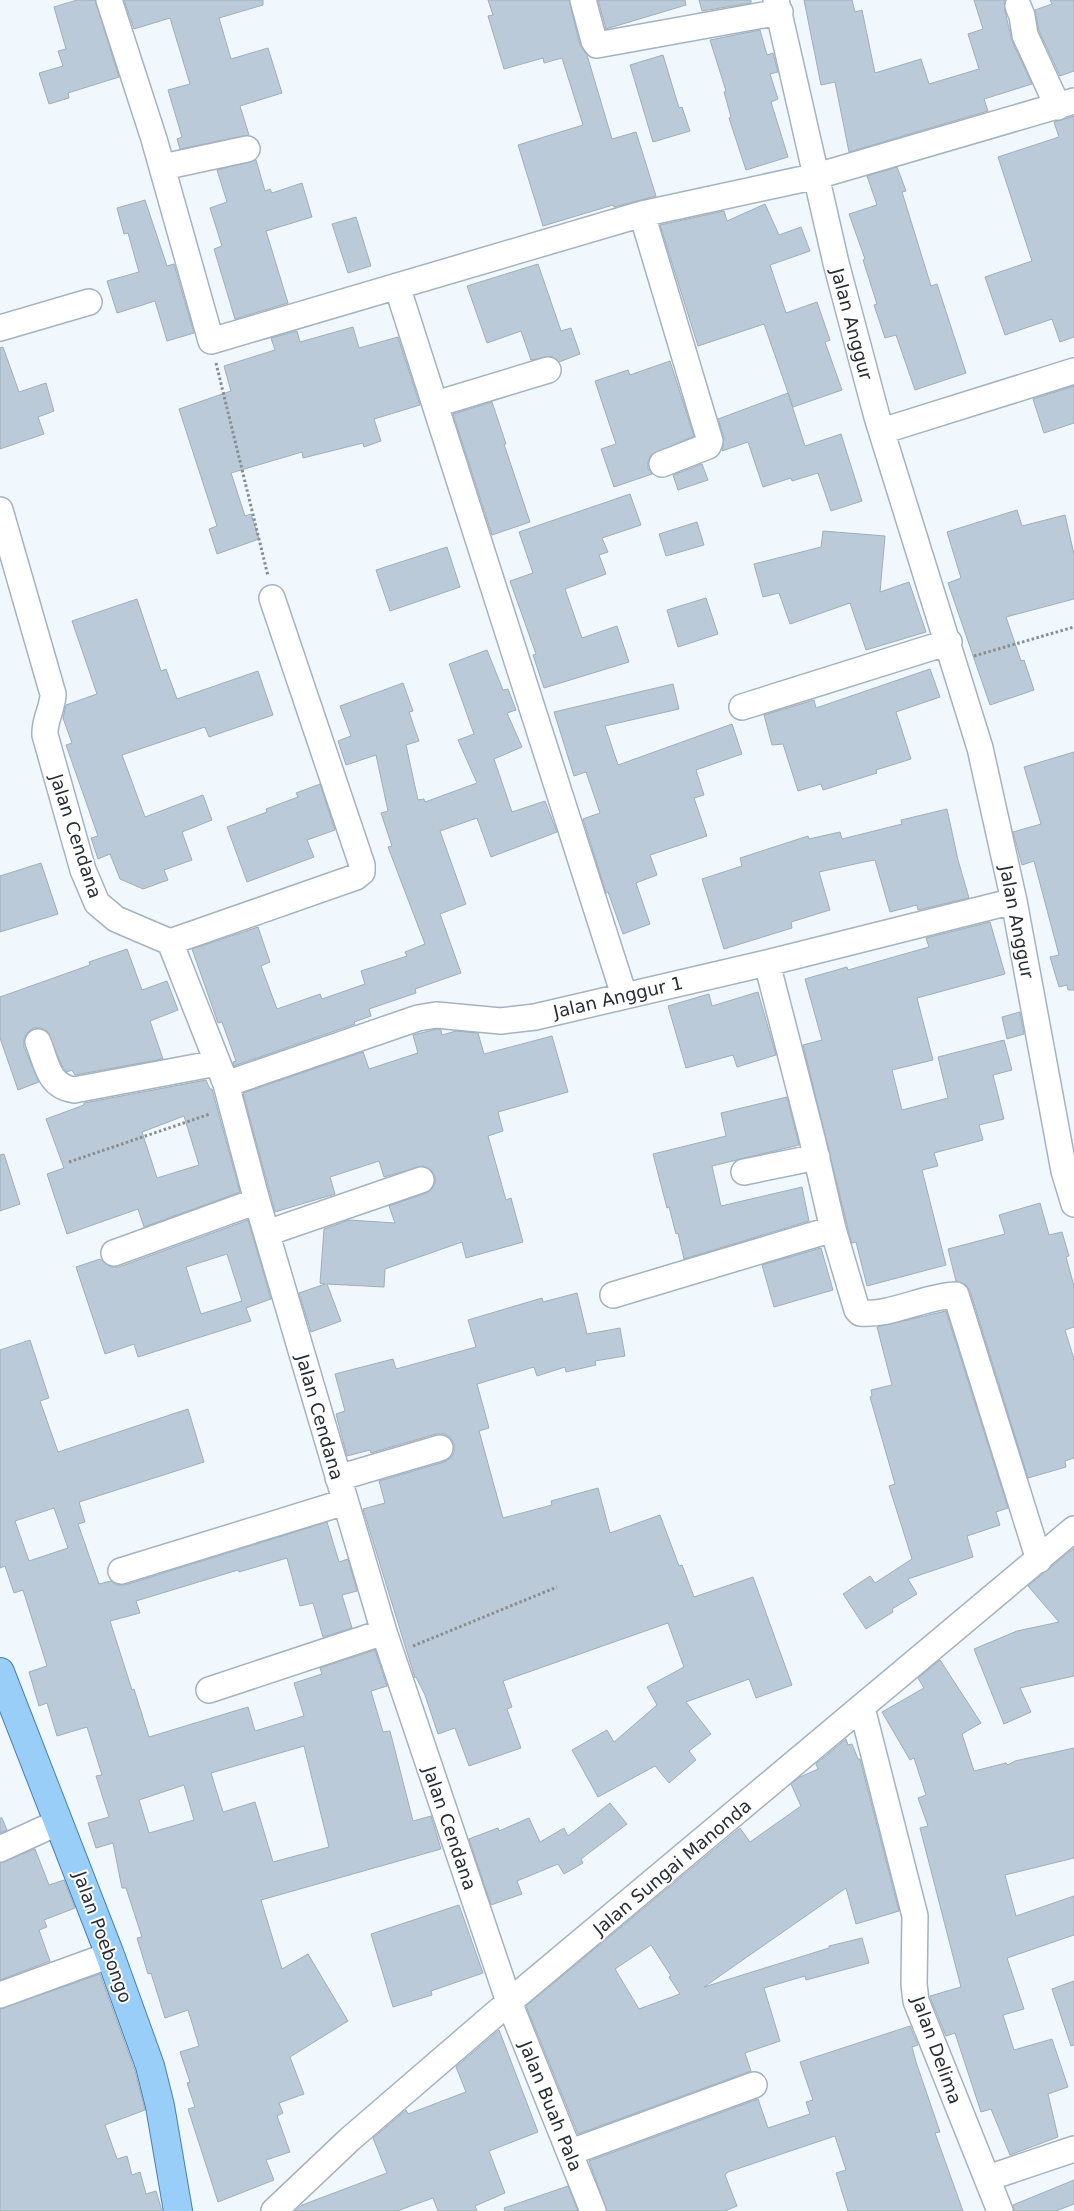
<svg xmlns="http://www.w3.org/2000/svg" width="1074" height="2211" font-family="'DejaVu Sans',sans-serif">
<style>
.building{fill:#bbcad8;stroke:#9faebb;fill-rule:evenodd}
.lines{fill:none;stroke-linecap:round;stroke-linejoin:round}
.minor-casing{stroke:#a4b3c1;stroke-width:28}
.major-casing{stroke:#4580b1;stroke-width:30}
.path{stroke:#878d92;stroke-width:3;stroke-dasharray:2.5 2.5;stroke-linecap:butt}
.minor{stroke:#fff;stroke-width:25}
.major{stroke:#99cef9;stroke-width:28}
.labels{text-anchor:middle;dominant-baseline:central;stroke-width:4;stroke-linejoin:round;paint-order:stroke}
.street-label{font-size:18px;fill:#272d32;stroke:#fff}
</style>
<rect width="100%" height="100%" fill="#f1f8fd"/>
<path class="building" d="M77,0h18l24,77 -51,16 1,5 -20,6 -10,-31 24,-7 -5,-15 8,-2 -12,-42z
M124,0h139v5l-44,13 12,41 37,-11 14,45 -42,13 9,29 -69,14 -3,-10 5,-2 -14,-47 22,-6 -20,-66 -36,11z
M488,0h81l11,45 7,10 25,84 24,-7 20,64 -42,11 -1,-2 -70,21 -25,-81 65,-20 -21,-67 -18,5 -1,-5 -39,11 -16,-53 5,-1z
M598,0h87l1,5 -80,24z
M699,0h52v3l-49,8z
M804,0h48l3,12 7,-2 13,63 46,-14 8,25 50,-15 -11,-35 15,-5 -9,-29h31v11l7,30 20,43 -48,15 4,12 -139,41 -14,-70 -14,3z
M1050,0h24v71l-14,5 -21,-45 -4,-21 17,-6z
M760,30l7,25 6,-2 5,19 -8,2 8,25 -7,3 17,55 -42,13 -17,-52 2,-1 -7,-25 2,-1 -16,-51z
M663,55l16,53 3,-1 8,24 -37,11 -23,-77z
M1074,116v221l-14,5 -8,-23 -47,16 -20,-58 47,-16 -34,-104 61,-20 -5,-15z
M256,160l9,31 5,-2 2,4 30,-10 10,34 -46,14 22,72 -53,16 -21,-70 8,-3 -12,-38 17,-6 -10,-32z
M897,167l9,24 -4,1 29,94 6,-2 29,89 -51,17 -19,-55 -11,3 -11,-33 3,-1 -14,-44 2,-1 -16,-45 28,-9 -10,-29z
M145,200l22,66 7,-2 20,69 -27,8 -12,-40 -38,12 -10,-32 32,-9 -11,-39 -4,1 -7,-26z
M765,204l14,31 22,-8 9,24 -40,14 16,48 31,-11 13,38 -5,2 17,48 -49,17 -29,-83 -66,22 -38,-121 64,-14 3,10z
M356,217l15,49 -23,7 -16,-49z
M538,264l23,67 10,-3 9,26 -21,8 -8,-6 -20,4 -10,-29 -34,12 -20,-57z
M353,327l6,21 39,-11 22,68 -46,14 7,22 -17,6 -1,-4 -60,15 -1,-6 -71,21 14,43 6,-2 8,25 -42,15 -8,-25 8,-3 -38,-117 52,-18 -7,-25 51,-16 -4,-12 26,-7 3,11z
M3,347l16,45 27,-9 8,28 -16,6 6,17 -44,15v-101z
M670,361l24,75 -43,19 -3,7v7l4,5 -38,13 -13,-38 15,-5 -21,-63 33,-11 2,5z
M1074,386v37l-30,10 -11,-34z
M788,393l17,53 36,-12 21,67 -31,10 -13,-38 -26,8 -1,-3 -28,9 -15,-45 -26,9 2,-13 -6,-19z
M492,402l14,42h-2l26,78 -38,13 -39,-121z
M702,464l6,16 -30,10 -5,-15z
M630,494l11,31 -39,13 6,14 -9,3 7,19 -41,15 17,49 35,-12 12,36 -85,26 -11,-33 3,-1 -26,-73 23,-8 -14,-41z
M1017,510l5,16 43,-11 9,39v45l-68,18 15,44 3,-1 10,30 -44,15 -42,-122 13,-5 -14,-46z
M697,522l7,23 -38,11 -7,-22z
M823,531l62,5 -5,56 29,-10 17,50 -60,18 -16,-47 -60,21 -11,-31 -16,4 -9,-33 67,-17z
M447,547l13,40 -70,24 -14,-41z
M706,598l12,36 -40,13 -11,-37z
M137,599l24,72 5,-2 11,30 81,-28 15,44 -64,22 -4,-10 -83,28 23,62 58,-22 9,25 -30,12 10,28 -28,10 4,10 -25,9 -23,-10 -10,-25 -12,5 -7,-21 7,-2 -32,-91 6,-2 -9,-25 3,-13 31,-11 -25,-73z
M487,650l16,40 5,-1 8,21 -9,3 15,34 -28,12 18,53 33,-11 12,31 -66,25 -14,-39 -37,13 26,73 -26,10 21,59 -46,16 1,4 -47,16 2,7 -17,6 1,2 -121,42 -1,-4 3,-1 -14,-39 -4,1 -26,-74 66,-22 12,35 -9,4 16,43 43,-15 2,5 43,-15 -4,-13 46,-15 -2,-4 20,-8 -37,-97 4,-1 -11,-33 7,-2 -12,-56 -30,10 -8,-24 13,-5 -11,-30 63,-23 10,28 -4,1 10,29 -13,4 12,55 6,-1 1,3 52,-19 -19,-43 16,-6 -25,-70z
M930,669l10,28 -44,15 15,47 -35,11 1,3 -54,17 -2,-6 -23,7 -15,-47 -11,1 -8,-30 50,-15 2,8z
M673,684l6,25 -74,17 13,39 114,-41 10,30 -46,16 8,25 -10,3 13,38 -57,19 7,20 -21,8 14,41 -27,10 -15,-42 -2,1 -23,-74 17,-6 -14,-41 -12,4 -20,-64z
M1074,752v238h-6l-1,-5 -8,2 -9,-30 9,-2 -25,-94 -12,4 -9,-33 28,-8 -17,-57z
M320,784l15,46 -28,10 7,17 -67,25 -20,-55 40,-15 -1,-3 32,-12 -2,-4z
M947,809l11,51 11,38 -51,12 -1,-5 -27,7 -15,-52 -11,2 -45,10 11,38 -39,12 1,6 -68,21 -22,-70 40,-13 -2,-8 68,-22 1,3 31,-7 2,7 60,-15 -1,-4z
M41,863l17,51 -58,18v-56z
M990,922l15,52 -88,24 16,62 -41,10 10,40 46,-12 -10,-41 66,-17 8,30 -19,5 11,44 -25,6 4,15 -49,13 4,13 -16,4 24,95 -79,21 -11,-44 -4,1 -2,-6 -47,-192 19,-5 -17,-61 42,-12 1,3 81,-23 -3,-9z
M127,949l15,41 25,-9 11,29 -28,11 13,38 -88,16 -3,-5 -5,2 -5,-6 -15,-35 -6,-3h-8l-6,5 -3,6v8l15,35 -21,8 -18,-52v-41l90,-32 -1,-3z
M758,992l18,63 -39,12 -4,-12 -47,13 -18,-62 41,-12 3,12z
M1020,1012l4,22 -17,5 -5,-22z
M437,1029l4,1 1,5 14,-4 22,2 6,21 68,-18 16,56 -70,20 5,19 -15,5 18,64 5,-2 12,44 -57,16 -4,-16 -77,27 -1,18 -57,-3 14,37 -30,11 -12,-39 26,-9 -5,-1 4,-54 25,-9 46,3 -6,-17 37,-13 5,-3 4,-7v-7l-4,-6 -8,-4 -39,11 -5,-16 -49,16 5,17 -60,18 -32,-119 120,-41 6,17 49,-16 -5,-18z
M206,1080l4,9h2l28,103 -96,35 -6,-18 -71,25 -20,-60 17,-6 -18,-49 38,-14v-2zM184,1116l15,49 -42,13 -15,-46z
M787,1097l12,48 -87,21 9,40 81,-19 7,34 -125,38 -6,-26 -2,1 -7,-27 -2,1 -14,-54 73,-18 -5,-23z
M4,1154l16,50 -20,7v-56z
M1040,1203l9,32 13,-3 7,24 -3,1 8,29v41l-9,3 9,29v99l-9,3 1,6 -38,11 -58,-187 -4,-6 -10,-4 -8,-32 57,-15 -6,-19z
M248,1220l23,79 -25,9 5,13 -113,36 -4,-13 -29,10 -29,-87 24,-8 11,8h8zM227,1254l15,47 -41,13 -15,-47z
M821,1248l12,42 -59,17 -12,-42z
M577,1293l10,41 33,-6 5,28 -30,5 1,4 -30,7 -1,-5 -28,9 -3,-9 -57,17 12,44 -10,3 24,87 49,-13 -1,-4 47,-13 12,45 50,-18 19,51 3,-1 12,32 59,-20 39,108 -36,13 -7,-19 -63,23 25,32 -22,17 7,9 -27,23 -14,-17 -57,31 -26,-47 35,-20 7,12 43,-37 -10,-18 37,-20 -16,-44 -165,58 9,26 -5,2 14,39 -52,18 -14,-38 -17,6 -13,-39 -9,-18 -1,1 -52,-169 22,-6 -6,-22 65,-19 7,-4 3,-6v-8l-4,-7 -6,-3h-8l-65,19 -1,-3 -23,6 -11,-42 9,-3 -10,-37 58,-15 3,10 80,-22 -8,-27 74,-22 1,4z
M946,1311l62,197 -12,4 4,13 -33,11 6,21 -65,22 9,15 -25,15 1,3 -27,17 -23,-35 27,-18 5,7 37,-24 -23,-73 6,-2 -25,-87 2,-1 -1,-6 21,-5 -15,-58z
M30,1340l19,58 -9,3 18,51 130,-43 16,53 -125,40 6,20 -7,2 21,60 12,-3 6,4h8l202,-63 12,40 9,-3 9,32 -15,4 10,33 -29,9 -10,-34 -13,3 -13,-48 -48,14 -1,-2 -102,31 4,12 -30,8 22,69 2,-1 15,48 99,-30 7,24 49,-15 -10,-33 28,-9 -2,-6 55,-18 12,36 -16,5 12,41 7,-1 23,90 18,-5 10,33 -180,51 21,69 26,-15 40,67 -58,36 14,37 -25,9 4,10 -6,3 13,36 -24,8 8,20 -56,22 -30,-93 7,-2 -8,-24 3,-1 -10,-30 19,-6 -11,-36 -23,8 -14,-45 -3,1 -11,-36 5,-1 -16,-49h-4l-9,-45 -17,5 -8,-25 21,-6 -13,-41 6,-1 -15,-48 -30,9 -10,-33 -8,3 -10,-34 18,-6 -24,-76 -9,3 -9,-27 -5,2v-218zM54,1508l14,40 -39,13 -14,-40zM304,1746l25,101 -56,15 -18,-60 -32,10 -12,-39zM184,1785l10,35 -45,13 -10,-33z
M1074,1548v128l-54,12 11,24 -27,12 -30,-75 43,-18 42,-9 -31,-36z
M940,1660l41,63 -19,11 12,37 32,-8 2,2 7,-4 59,-13v110l-69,17 11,41 58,-20v39l-67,23 17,51 -21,6 11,35 38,-11 16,48 -20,7 10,43 -48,18 -19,-46 -10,3 -26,-79 -9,3 -16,-39v-1l31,-9 -41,-159 8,-2 -10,-28 8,-3 -12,-37 -4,2 -28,-48 42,-24 -6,-10z
M846,1739l2,6 4,-1 6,15h2l39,152 -43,13 -10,-36 -142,99 125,-39v-2l33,-8 7,25 -63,17 -1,-4 -41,12 16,53 -35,12 6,18 -173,63 -52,-128 214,-178 10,14 51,-36 -10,-22 9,-7 18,-8 -2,-5zM651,1945l20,31 -2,1 11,17 -41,15 -24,-40z
M610,1803l17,21 -46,35 2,4 -19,11 -6,-10 -41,17 5,13 -31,11 -22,-66 29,-11 1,3 30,-13 11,24 24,-14 4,8z
M0,1818h2l5,12 -7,3z
M35,1849l14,36 15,-5 11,28 -31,12 3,7 -8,3 11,31 -50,19v-117z
M459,1905l24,68 -52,18 1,4 -39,12 -22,-73z
M100,1974l35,97 10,39 -40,15 12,34 10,-3 5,19 8,-3 6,22 10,-3 6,20h-162v-202z
M1074,1981v64l-3,1 -19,-57z
M910,2026l8,19 -6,2 4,15 24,70 -5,1 28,78h-115l-12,-38 10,-3 -11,-34 -107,36 -3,3 12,31 -12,5h-118l-18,-50 169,-62 10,29 42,-14 -4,-12 7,-2 -13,-38z
M499,2030l39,102 -49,19 16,42 -30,13 2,5h-39l-5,-13 -36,13h-102l7,-6 85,-32 -14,-35 33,-28 2,4 58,-22 -10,-25z
M1074,2180v24l-18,7h-42l-1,-6z
M568,2186l10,25h-73l-1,-3z"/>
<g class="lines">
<defs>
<path id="minor" d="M109,0l45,139 57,202 431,-127 175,-38 257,-75
M583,0l11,41 3,4 183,-33
M776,0l60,263 41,154 103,331 34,153 50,270 10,33
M1018,6l4,10 3,19 33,72
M163,167l84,-18
M642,214l68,227 -2,5 -46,18
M397,286l227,709
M0,328l89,-26
M436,404l112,-34
M882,431l192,-60
M0,510l53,184c0,14 -9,26 -8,41l38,135 14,33 19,16 54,23 56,142 31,117 127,431 125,370 84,209
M742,707l207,-65
M170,942l186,-65 6,-5v-7l-90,-267
M767,963l45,175 21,91 24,81 3,3c31,3 65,-17 96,-18l83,265
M38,1042c9,22 10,44 36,48l143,-27
M226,1084l192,-66 18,-3 65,6 34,-4 232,-54 247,-62
M744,1172l73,-15
M267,1233l154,-53
M114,1253l143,-52
M613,1295l220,-66
M338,1478l102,-30
M121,1571l224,-69
M209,1690l175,-58
M862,1708l53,208 -1,68 2,17 84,210
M0,1849l59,-27
M0,1995l110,-40
M571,2152l183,-67
M988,2178l86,-29
M274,2211l76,-72 159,-137 565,-473"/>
<path id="major" d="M0,1672l110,283 40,111 10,40 18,105"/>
</defs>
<use href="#minor" class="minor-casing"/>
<use href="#major" class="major-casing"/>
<path class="path" d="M216,363l52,213
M974,656l100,-29
M69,1162l141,-48
M413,1646l144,-59"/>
<use href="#minor" class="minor"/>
<use href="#major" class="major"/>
</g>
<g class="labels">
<g class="street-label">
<text transform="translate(852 324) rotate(75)">Jalan Anggur</text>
<text transform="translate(76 836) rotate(72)">Jalan Cendana</text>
<text transform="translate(1017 922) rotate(79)">Jalan Anggur</text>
<text transform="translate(618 997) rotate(-13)">Jalan Anggur 1</text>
<text transform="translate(320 1417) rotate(74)">Jalan Cendana</text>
<text transform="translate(450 1828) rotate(71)">Jalan Cendana</text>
<text transform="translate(672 1867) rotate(-40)">Jalan Sungai Manonda</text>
<text transform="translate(103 1937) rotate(70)">Jalan Poebongo</text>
<text transform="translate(937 2050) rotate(70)">Jalan Delima</text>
<text transform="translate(551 2106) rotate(68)">Jalan Buah Pala</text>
</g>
</g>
</svg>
